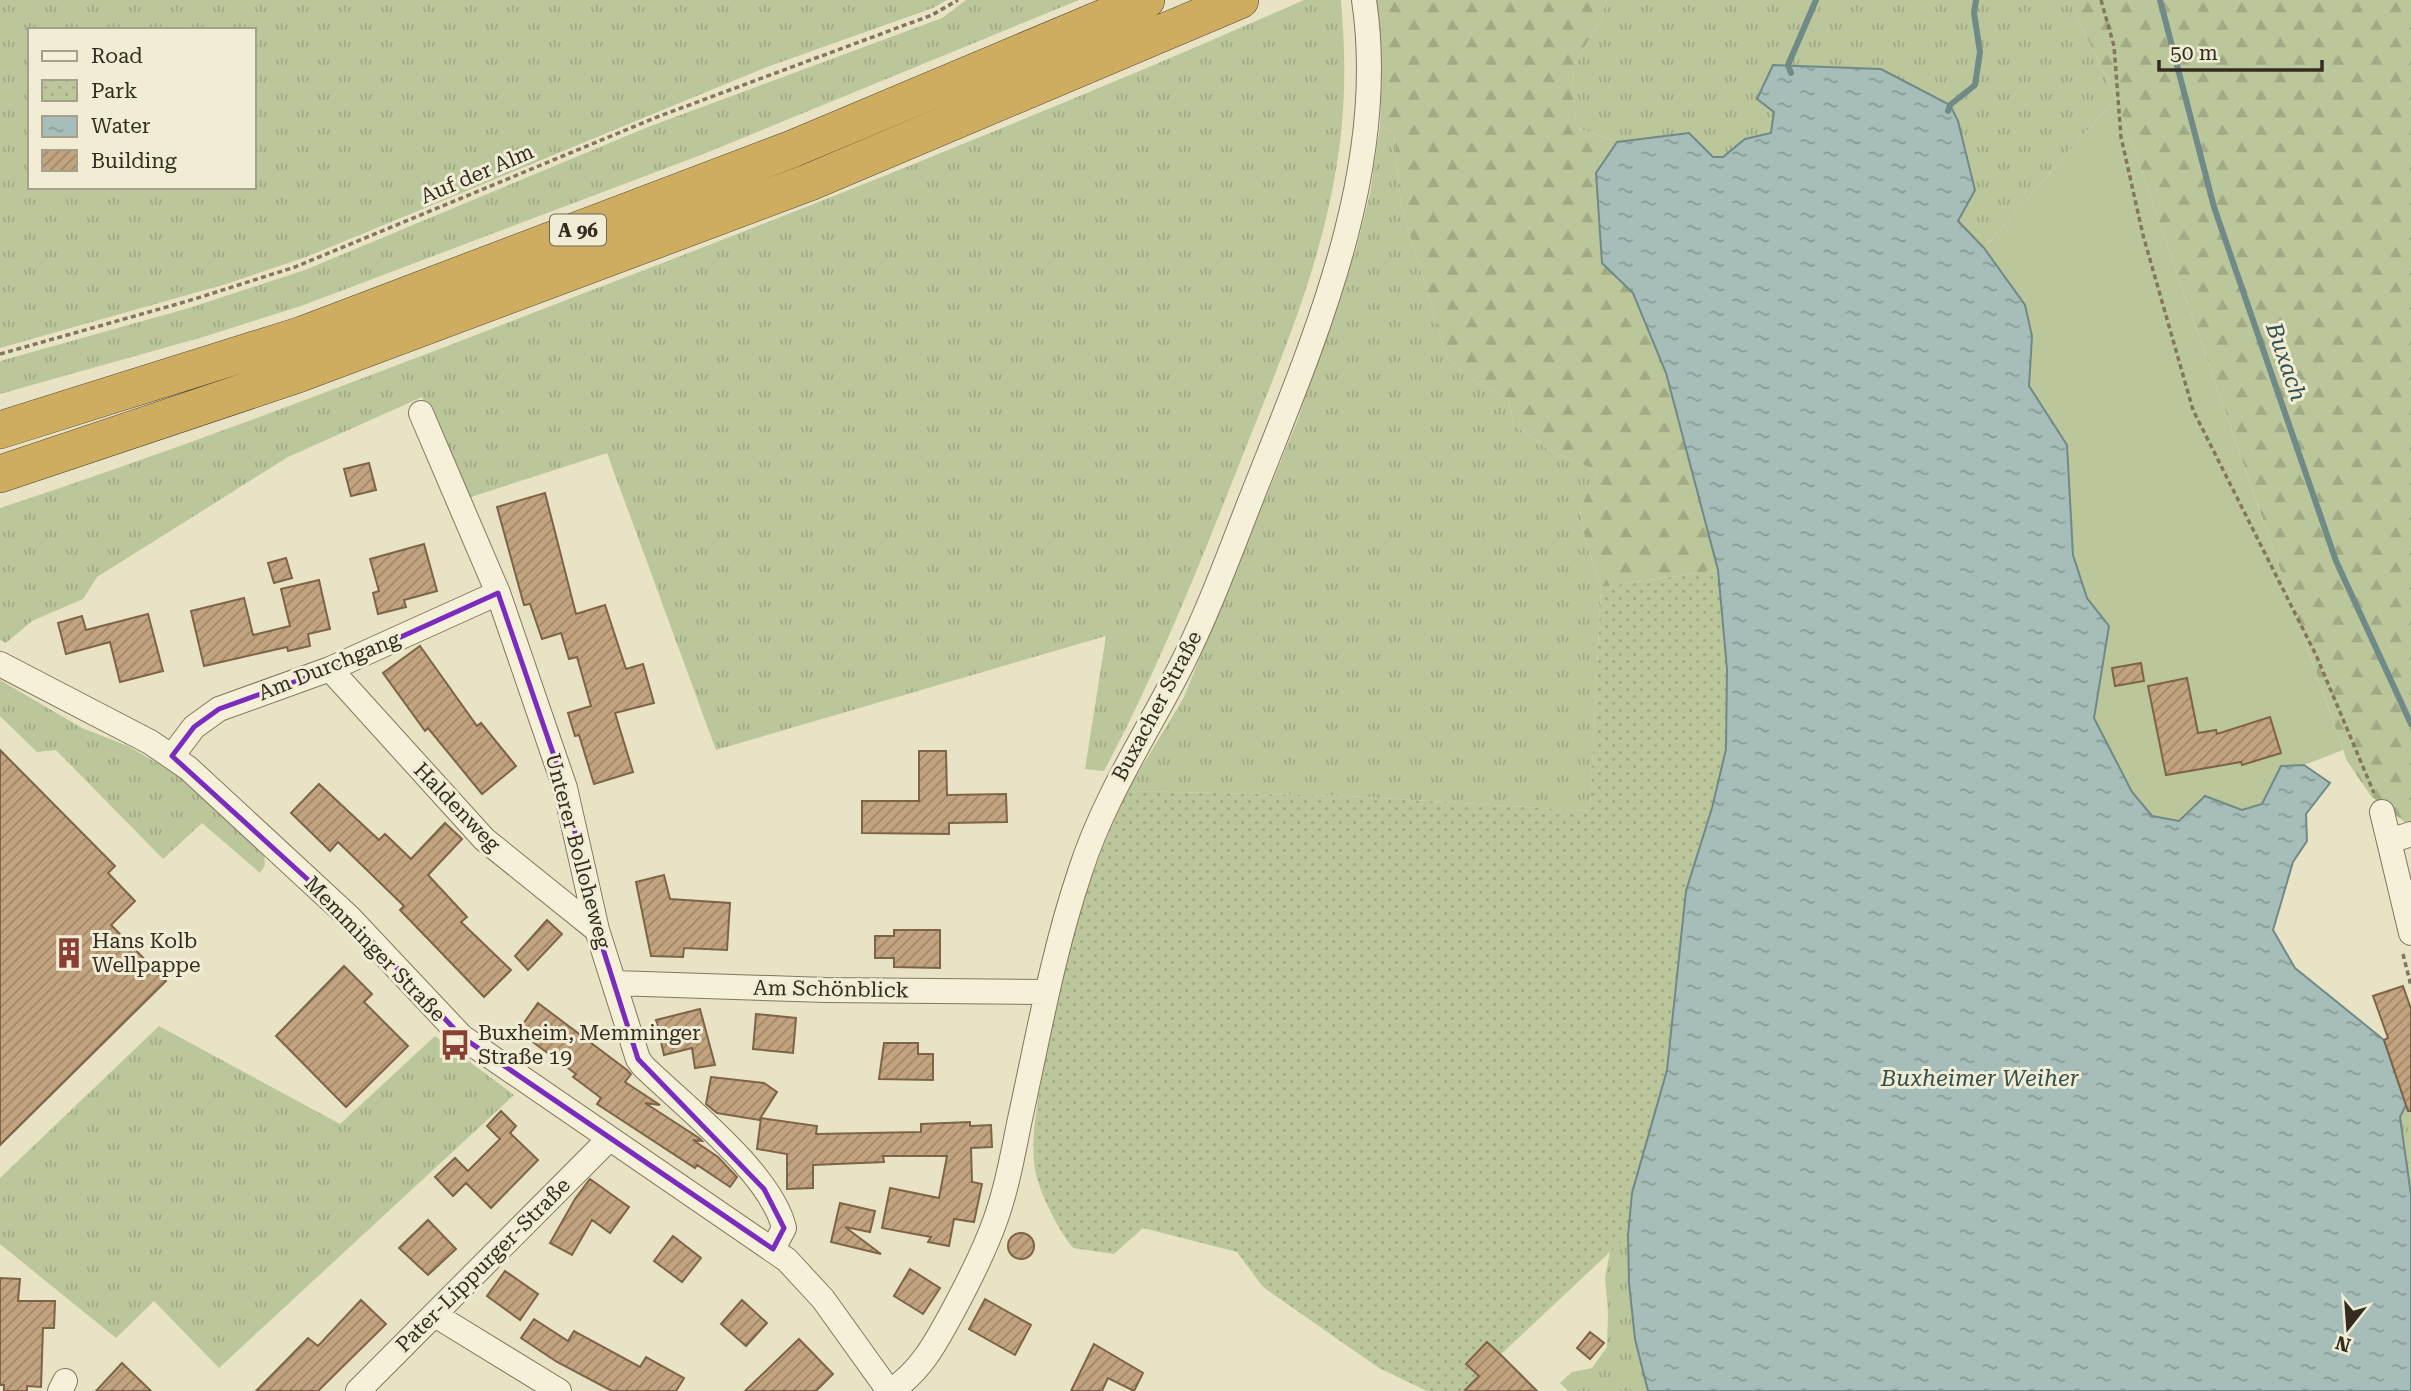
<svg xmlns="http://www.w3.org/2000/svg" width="2411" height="1391" font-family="'Roboto Serif',serif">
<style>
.grass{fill:url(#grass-tufts);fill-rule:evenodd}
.forest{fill:url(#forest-firs)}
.park{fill:url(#park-dots)}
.pitch{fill:#bbc69b}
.water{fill:url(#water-ripples);stroke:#6f8a87;stroke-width:2}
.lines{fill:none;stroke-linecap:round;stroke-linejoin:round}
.stream{stroke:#6f8a87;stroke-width:6}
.building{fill:url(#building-hatch);stroke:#7e6446;stroke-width:2}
.minor-casing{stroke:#82765e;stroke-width:26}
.highway-casing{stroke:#504431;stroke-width:38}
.path{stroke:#82765e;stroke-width:3.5;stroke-dasharray:5 3.5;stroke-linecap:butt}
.minor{stroke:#f5f0d8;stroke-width:24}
.highway{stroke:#ceac60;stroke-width:37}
.marked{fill:none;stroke:#7b2cbf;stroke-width:5;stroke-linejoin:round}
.labels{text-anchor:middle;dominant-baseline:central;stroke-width:6;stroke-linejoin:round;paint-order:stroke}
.shield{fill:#f1edd5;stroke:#6d6656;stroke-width:2}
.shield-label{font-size:19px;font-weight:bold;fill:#342c20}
.street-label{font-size:21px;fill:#342c20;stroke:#f1edd5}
.poi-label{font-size:21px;fill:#342c20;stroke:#f1edd5;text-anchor:start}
.water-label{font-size:23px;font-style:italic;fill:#315052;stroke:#f1edd5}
</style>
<defs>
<pattern id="grass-tufts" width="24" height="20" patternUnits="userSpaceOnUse" patternTransform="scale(1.75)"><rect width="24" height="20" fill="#bbc69b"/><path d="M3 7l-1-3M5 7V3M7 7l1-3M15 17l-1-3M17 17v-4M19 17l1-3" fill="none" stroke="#a1aa85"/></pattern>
<pattern id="forest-firs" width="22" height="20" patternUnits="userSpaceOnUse" patternTransform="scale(1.75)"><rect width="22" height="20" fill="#bbc69b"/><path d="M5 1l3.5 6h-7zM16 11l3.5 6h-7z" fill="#a1aa85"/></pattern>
<pattern id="park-dots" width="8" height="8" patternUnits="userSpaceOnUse" patternTransform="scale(1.75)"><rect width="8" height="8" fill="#bbc69b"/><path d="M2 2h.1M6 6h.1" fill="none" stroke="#a1aa85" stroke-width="1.8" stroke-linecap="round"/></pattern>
<pattern id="water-ripples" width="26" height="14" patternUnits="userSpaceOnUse" patternTransform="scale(1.75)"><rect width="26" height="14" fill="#a7bdb9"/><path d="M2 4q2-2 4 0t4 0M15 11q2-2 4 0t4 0" fill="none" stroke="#899a96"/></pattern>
<pattern id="building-hatch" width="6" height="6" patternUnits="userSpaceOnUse" patternTransform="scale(1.75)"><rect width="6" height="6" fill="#c3a480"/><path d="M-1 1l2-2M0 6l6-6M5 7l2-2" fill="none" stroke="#9f8668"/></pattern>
</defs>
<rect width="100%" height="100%" fill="#e9e3c6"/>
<path class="grass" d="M0,0h947l-14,8 -166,59 -461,190 -80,27 -226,64zM30,30h224v157h-224z
M966,0h113l-378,155 -400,151 -98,31 -203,57v-33l189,-53 116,-38 343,-143 294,-109z
M1304,0h37c5,56 5,113 -5,169 -17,107 -64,211 -103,311 -39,99 -79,197 -129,291l-19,-2 21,-133 -390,114 -109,-297 -139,45 -46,-101 -134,60 -191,120 -14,22 -51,22 -26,22 -6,-3v-132c194,-64 384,-137 574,-211 246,-94 489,-191 730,-297z
M1607,0h462l47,98 -132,150 -26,-27 17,-31 -17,-69 -77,-52 -108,-4 1,47 -3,21 -26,6 -22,18h-10l-24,-24 -72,9 -42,-15 -3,-59 29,-49z
M1380,126l14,8 7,71 46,153 32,26 29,15 6,26 37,26 47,20 -18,39 5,29 16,48 -11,224 -244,-15 -219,-5 56,-92 115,-280 59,-173 13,-53z
M0,680l82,48 46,18 31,18 32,21 73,68 1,12 -5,8 -58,-50 -39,36 -107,-109 -19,2 -37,-36z
M159,1026l181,98 95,-88 79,59 -295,273 -65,-67 -38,37 -116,-94v-66z
M2411,1103v92l-10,-60 -1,-18 6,-12z
M1628,1235c1,54 7,104 20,156h-80l-8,-8 12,-11 20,-4 15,-21 1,-35 -3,-34 5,-27z"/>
<path class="forest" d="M1377,0h230l-6,19 -29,49 3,59 42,15 -21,31 6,90 31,29 33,80 52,198 -117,17 -16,-48 -5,-30 18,-38 -47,-20 -37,-26 -6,-26 -29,-15 -32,-26 -46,-153 -7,-71 -14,-8 2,-53z
M2069,0h342v827l-40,-31 -24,-35 -231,-663z"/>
<path class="park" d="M1718,570l9,99 -1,80 -14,59 -45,262 -35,123 -4,42 -166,156h-35l-48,-23 -116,-81 -26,-35 -94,-24 -29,26 -41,-6c-15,-18 -38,-63 -39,-86 -3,-35 6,-73 12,-106 18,-93 41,-180 81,-265l219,5 244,15 11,-224z"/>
<path class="pitch" d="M2116,98l227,652 -39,15 -23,1 -19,38 -20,6 -37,-14 -26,25 -27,-5 -20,-24 -38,-74 15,-92 -22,-27 -14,-44 -6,-109 -38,-60 3,-50 -7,-31 -41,-57z"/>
<path class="water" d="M1773,65l108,4 69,36 8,16 17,69 -17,31 26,27 41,57 7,31 -3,50 38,59 6,110 14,43 22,28 -15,92 38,74 20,24 27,5 26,-25 37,14 20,-6 19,-38 23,-1 26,18 -24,31 1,27 -14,21 -20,68 22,38 89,72 22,65 -6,12 11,78v196h-763l-13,-52 -6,-56 -1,-48 4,-42 35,-123 19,-179 26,-83 14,-59 1,-80 -9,-99 -52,-197 -33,-80 -31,-30 -6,-90 21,-31 72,-9 24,24h10l22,-18 26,-6 3,-21 -17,-13z"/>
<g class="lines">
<path class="stream" d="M2160,0l54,207 122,354 75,163
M1791,73l-3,-8 28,-65
M1948,111l2,-6 25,-20 5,-33 -6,-39 2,-13"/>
</g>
<path class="building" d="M369,463l7,27 -25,6 -7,-27z
M545,493l31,121 29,-9 21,64 17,-5 11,39 -39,10 18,59 -39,12 -15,-49 -4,1 -7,-23 23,-7 -14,-49 -8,2 -8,-26 -19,6 -12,-35 -6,1 -27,-98z
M424,544l13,47 -33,9 2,7 -28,7 -5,-21 6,-2 -9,-32z
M286,558l6,20 -18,5 -6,-20z
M319,580l11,49 -22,5 2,12 -22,5 -1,-4 -83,19 -13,-55 53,-13 9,37 37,-9 -9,-37z
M148,614l15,57 -43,11 -10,-40 -44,12 -8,-31 24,-7 4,14z
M420,646l57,80 4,-3 35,43 -34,28 -54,-66 -3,3 -42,-58z
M2141,663l3,18 -29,5 -3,-18z
M2187,678l11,55 18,-3 1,4 53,-17 11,36 -39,12 -1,-3 -75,13 -18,-89z
M0,750l115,116 -7,7 27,28 -24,24 55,56 -166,164z
M919,751h27l1,44 59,-1 1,28 -58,1v11l-87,-1v-32h57z
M319,784l60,56 6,-6 26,25 34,-36 17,16 -34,36 39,42 -6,5 50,48 -27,27 -84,-87 4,-4 -66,-64 -8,9 -39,-38z
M664,875l6,24 60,4 -3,47 -43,-2 -1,9 -32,-1 -15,-74z
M547,920l15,14 -34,36 -13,-14z
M894,930h46v38l-46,-1v-9h-19v-22h19z
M344,966l28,28 -8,8 44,44 -62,61 -70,-71z
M2403,986l8,23v102h-3l-24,-71 4,-2 -15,-42z
M538,1003l89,67 4,4 -6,8 35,23 -15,-2 54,35 3,3 -9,-1 25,17 19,20 -7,10 -33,-22 -2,3 -98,-64 4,-6 -28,-21 3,-3 -58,-43z
M700,1009l15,56 -20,3 -3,-20 -28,7 -8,-35z
M756,1014l40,4 -3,35 -40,-4z
M884,1043h34v11h15v26l-54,-1z
M711,1077l53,6 13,9 -18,28 -42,-7 -11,-9z
M501,1111l15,15 -6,7 28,27 -47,48 -25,-25 -13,13 -18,-19 20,-19 13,13 32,-32 -13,-13z
M761,1118l56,8 -1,8 105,-2v-8l49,-2v4l21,-1 1,22 -21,1 1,34 10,2 -8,38 -20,-3 -5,27 -21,-4 3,-5 -49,-9 8,-40 49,10 8,-42h-64l1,6 -71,3v23l-26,1v-35l-30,-5z
M590,1179l39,28 -19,26 -18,-13 -20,35 -22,-12 25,-44z
M840,1203l35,8 -5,21 -25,-5 36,27 -50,-12z
M428,1220l28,29 -28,26 -29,-27z
M1008 1246a13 13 0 1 1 26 0a13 13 0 1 1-26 0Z
M673,1236l28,22 -19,24 -28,-21z
M910,1269l30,19 -17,26 -29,-18z
M505,1271l33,23 -18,26 -33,-24z
M0,1278l20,1 -2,22h37l-1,27h-11l-2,59 -14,-1v5h-23v-6h-4z
M985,1299l46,26 -16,30 -46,-26z
M361,1300l25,24 -68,67h-62l52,-53 10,8z
M742,1300l25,23 -21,23 -25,-22z
M534,1319l34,22 6,-10 66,36 6,-10 38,21 -8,13h-64l-55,-29 -36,-24z
M1590,1332l14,11 -14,16 -13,-11z
M799,1339l34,35 -17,17h-71z
M1487,1342l16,15 34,34h-73l15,-15 -13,-12z
M1094,1344l49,29 -9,18 -26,-13 -6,13h-31z
M122,1363l29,28h-55z"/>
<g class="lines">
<defs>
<path id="minor" d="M421,413l77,180 67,195 32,142 41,129 5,7c40,39 128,107 141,162l-11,21
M0,664l150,78 38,26 161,149 113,120 325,223 36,39 66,92
M330,669l154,170 113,91
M172,756l22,-29 25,-18 111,-40 168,-76
M2382,812l29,121
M2390,841l21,-7
M615,983l211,7 221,2
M435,1315l124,76
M60,1391l5,-10
M358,1391l250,-251
M891,1391c31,-21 45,-49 63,-82 15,-28 30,-57 41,-88 12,-33 18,-68 25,-102 18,-82 33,-167 60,-247 24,-75 67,-139 102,-208 29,-58 51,-120 75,-180 60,-151 132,-318 107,-484"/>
<path id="highway" d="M0,430l302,-95 490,-186 354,-149
M0,474l298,-100 512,-192 430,-182"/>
</defs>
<use href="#minor" class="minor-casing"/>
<use href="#highway" class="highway-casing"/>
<path class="path" d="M2101,0l13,46 7,91 22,98 50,175 123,245 58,138
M0,354l188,-53 107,-34 362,-150 275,-102 26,-15
M2403,954l8,32"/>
<use href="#minor" class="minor"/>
<use href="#highway" class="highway"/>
</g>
<path class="marked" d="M498,593l67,195 32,142 41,129 126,130 20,39 -11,21 -311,-212 -113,-120 -177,-161 22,-29 25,-18 111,-40z"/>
<defs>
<symbol id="building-bare" viewBox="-9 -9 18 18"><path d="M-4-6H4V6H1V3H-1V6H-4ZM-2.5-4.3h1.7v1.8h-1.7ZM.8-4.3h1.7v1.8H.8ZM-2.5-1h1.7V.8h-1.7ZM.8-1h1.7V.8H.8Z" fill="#8a3f35" stroke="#f1edd5" stroke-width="2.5" paint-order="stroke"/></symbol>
<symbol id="bus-bare" viewBox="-9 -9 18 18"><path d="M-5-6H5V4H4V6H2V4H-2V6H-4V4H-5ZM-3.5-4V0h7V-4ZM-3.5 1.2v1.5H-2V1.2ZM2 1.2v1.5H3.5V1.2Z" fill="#8a3f35" stroke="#f1edd5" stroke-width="2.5" paint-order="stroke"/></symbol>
</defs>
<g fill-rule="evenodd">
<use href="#building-bare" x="47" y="931" width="44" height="44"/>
<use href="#bus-bare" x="433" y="1023" width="44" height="44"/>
</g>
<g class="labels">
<rect class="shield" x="550" y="214.5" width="56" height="31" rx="5"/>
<g class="shield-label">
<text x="578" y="230">A 96</text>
</g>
<g class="street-label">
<text transform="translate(477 174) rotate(-23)">Auf der Alm</text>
<text transform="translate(329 666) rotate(-22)">Am Durchgang</text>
<text transform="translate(1157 706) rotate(-62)">Buxacher Straße</text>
<text transform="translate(457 807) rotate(46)">Haldenweg</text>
<text transform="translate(578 851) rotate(75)">Unterer Bolloheweg</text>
<text transform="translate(375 949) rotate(46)">Memminger Straße</text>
<text transform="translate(831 989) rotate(1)">Am Schönblick</text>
<text transform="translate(483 1265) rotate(-45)">Pater-Lippurger-Straße</text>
</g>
<g class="poi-label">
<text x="92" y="941">Hans Kolb<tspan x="92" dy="24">Wellpappe</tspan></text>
<text x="478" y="1033">Buxheim, Memminger<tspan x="478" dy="24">Straße 19</tspan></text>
</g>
<g class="water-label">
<text transform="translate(2286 362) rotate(71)">Buxach</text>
<text x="1980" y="1078">Buxheimer Weiher</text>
</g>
</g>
<rect x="28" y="28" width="228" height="161" fill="#f1edd5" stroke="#a5a08d" stroke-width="2"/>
<rect x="42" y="51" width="35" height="10" fill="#f5f0d8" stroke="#a5a08d" stroke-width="2"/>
<text x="91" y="63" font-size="21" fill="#342c20">Road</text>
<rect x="42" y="80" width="35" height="21" fill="url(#park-dots)" stroke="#a5a08d" stroke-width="2"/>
<text x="91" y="98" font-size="21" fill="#342c20">Park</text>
<rect x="42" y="116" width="35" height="21" fill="url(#water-ripples)" stroke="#a5a08d" stroke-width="2"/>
<text x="91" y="133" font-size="21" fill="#342c20">Water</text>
<rect x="42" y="150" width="35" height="21" fill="url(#building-hatch)" stroke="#a5a08d" stroke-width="2"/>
<text x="91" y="168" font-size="21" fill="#342c20">Building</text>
<g transform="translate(2348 1328) rotate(197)" stroke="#f1edd5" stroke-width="5" paint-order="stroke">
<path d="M0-5L12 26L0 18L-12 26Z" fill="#342c20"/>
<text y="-10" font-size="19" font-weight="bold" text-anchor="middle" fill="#342c20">N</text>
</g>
<path d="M2159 60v10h163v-10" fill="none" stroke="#342c20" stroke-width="3.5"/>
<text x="2170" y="60" font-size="21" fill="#342c20" stroke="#f1edd5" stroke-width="5" paint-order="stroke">50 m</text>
</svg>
